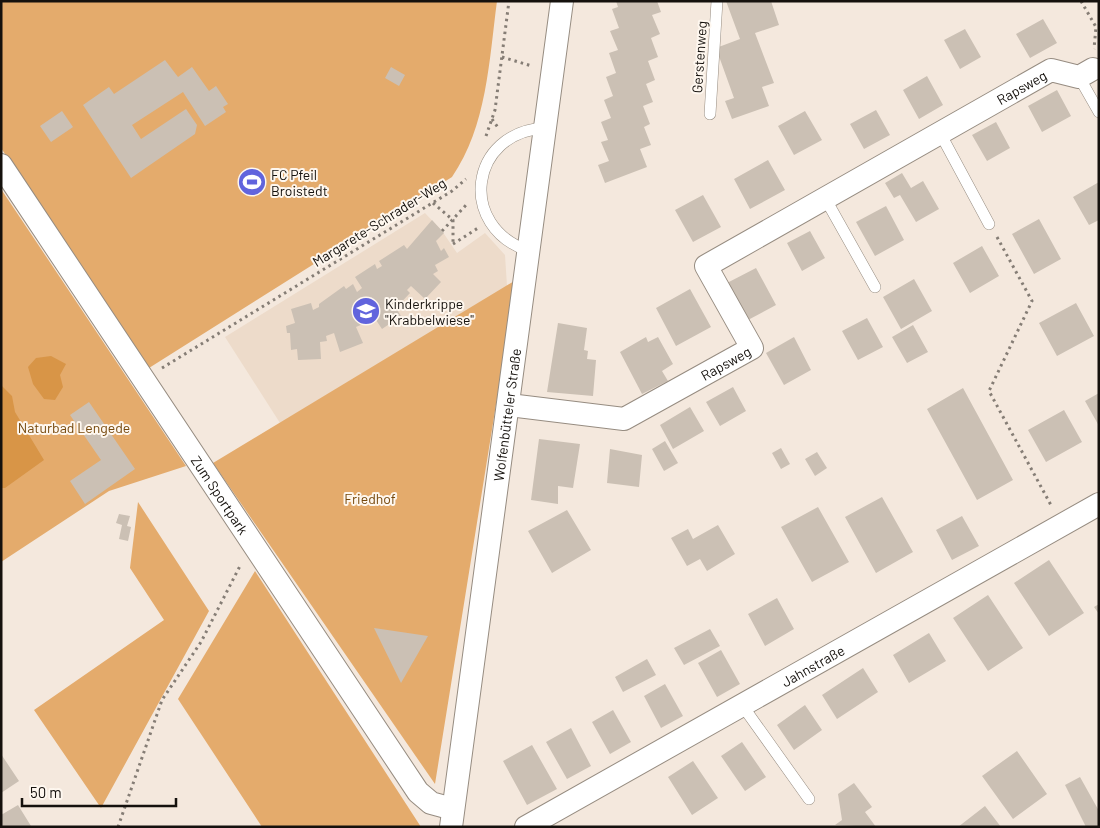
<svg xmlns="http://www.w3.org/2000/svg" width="1100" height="828" font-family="Barlow,sans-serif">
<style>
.built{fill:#eddbca}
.green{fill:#e4ab6c}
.water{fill:#d89547}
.building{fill:#cbc0b4}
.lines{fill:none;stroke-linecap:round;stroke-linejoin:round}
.lane-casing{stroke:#968c81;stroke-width:12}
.street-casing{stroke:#968c81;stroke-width:24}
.path{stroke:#857d75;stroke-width:3;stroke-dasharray:2.5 4;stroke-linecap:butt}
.lane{stroke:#fff;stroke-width:11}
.street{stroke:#fff;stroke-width:22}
.labels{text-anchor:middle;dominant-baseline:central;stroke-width:4;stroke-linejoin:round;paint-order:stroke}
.street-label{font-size:14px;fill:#15110d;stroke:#fef7ef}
.poi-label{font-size:14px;fill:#15110d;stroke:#fef7ef;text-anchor:start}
.park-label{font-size:14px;fill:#75480c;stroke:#fef7ef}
</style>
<rect width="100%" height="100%" fill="#f4e8dd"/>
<path class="built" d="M425,213l17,18 15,22 28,-20 20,22 2,31 -227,137 -55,-86z"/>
<path class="green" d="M1,1h496c-8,60 -10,125 -45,176l-303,191 -148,-220z
M1,189l185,277 -77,25 -108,71z
M516,280l-81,504 -222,-321z
M138,502l71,109 -108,197 -67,-98 130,-90 -34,-52z
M255,571l166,256h-159l-84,-128z"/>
<path class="water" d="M51,356l15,8 -6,11 3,12 -8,13 -11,-1 -11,-15 -5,-17 8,-9z
M1,385l11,11 3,16 29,48 -39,28h-4z"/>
<path class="building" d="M616,1h41l4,11 -9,3 8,19 -9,4 7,19 -10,4 7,19 -9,4 7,18 -10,4 7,18 -6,3 7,18 -11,4 7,18 -42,16 -7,-18 11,-4 -8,-19 7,-2 -7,-18 10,-4 -7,-18 9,-4 -7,-19 10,-4 -7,-20 9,-3 -8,-19 9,-3 -7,-19 6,-2z
M726,1h45l8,24 -24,8 19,50 -12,4 7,19 -37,13 -7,-18 9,-3 -18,-50 24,-9z
M1043,19l14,24 -27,15 -14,-24z
M965,29l16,28 -21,12 -16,-29z
M165,60l13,17 14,-10 17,24 7,-5 12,18 -5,3 3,5 -21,14 -22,-34 -51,33 9,14 45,-30 11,16 -2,9 -64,44 -48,-73 26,-18 5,7z
M391,67l14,8 -6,11 -14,-8z
M927,76l16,29 -24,14 -16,-29z
M1057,90l14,26 -29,16 -14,-26z
M876,110l14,25 -26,14 -14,-25z
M62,111l11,16 -22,15 -11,-16z
M805,111l17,29 -28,15 -16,-29z
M996,122l14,26 -23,13 -15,-26z
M768,160l17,30 -35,19 -16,-30z
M902,173l9,15 12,-7 16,28 -23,13 -16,-27 -6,3 -9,-15z
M1099,182v38l-10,5 -16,-28z
M703,195l18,32 -28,15 -18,-32z
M886,206l18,34 -29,16 -19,-34z
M1039,219l22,40 -27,15 -22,-40z
M432,220l12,13 -8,8 5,10 3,-3 5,9 -14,8 3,6 -5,3 8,8 -16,17 -14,-13 -4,4 3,3 -14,15 5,8 -19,13 -10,-15 -7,3 -2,-3 -3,2 3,8 -7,3 7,16 -23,9 -6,-19 -8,3 1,5 -7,1 1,17 -23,1 -1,-11 -6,1 -1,-17h-3l-1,-7 9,-3 -4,-14 20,-6 2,7 6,-3v-3l25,-18 2,3 7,-5 4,8 5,-4 -7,-11 20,-13 2,5 5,-3 -3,-5 25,-16 3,4z
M810,231l15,27 -23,13 -15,-28z
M982,246l17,30 -29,17 -17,-30z
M756,268l20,37 -28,15 -21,-37z
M914,279l18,32 -31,18 -18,-32z
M690,289l21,38 -35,19 -20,-38z
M1076,303l18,33 -37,20 -18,-33z
M867,318l16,29 -25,13 -16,-29z
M558,323l29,5 -3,22 4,1 -1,8 9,1 -3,36 -46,-4z
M913,325l15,27 -21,11 -15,-26z
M646,337l2,5 10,-5 15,27 -11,7 6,10 -26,13 -22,-42z
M794,337l17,33 -27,15 -18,-32z
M733,387l13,24 -26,15 -14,-24z
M963,388l50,92 -36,20 -50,-91z
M1099,393v33l-14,-25z
M89,402l46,67 -50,35 -15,-23 31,-21 -31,-45z
M690,407l14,24 -31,18 -13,-24z
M1064,410l18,32 -36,20 -18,-32z
M539,439l41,5 -7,44 -15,-2v18l-27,-4z
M665,441l13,22 -14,8 -12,-22z
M781,448l9,16 -9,5 -9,-16z
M610,449l32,6 -3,32 -32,-4z
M817,452l10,16 -12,8 -10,-17z
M882,497l31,55 -37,21 -31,-56z
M818,507l31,55 -37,20 -31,-55z
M567,510l24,40 -39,23 -24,-42z
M119,514l11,2 -3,10 4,1 -3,14 -9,-2 3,-14 -6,-2z
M962,516l17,30 -27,14 -16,-30z
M718,525l17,29 -28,17 -7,-12 -13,7 -16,-28 17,-9 5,10z
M1049,560l35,53 -35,23 -35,-53z
M988,595l35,53 -35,23 -35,-53z
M777,598l17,31 -29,17 -17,-32z
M1099,604v10l-5,-7z
M374,628l54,8 -27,47z
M710,629l10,17 -36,19 -10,-17z
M929,633l17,28 -37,22 -16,-28z
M721,650l19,34 -23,13 -19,-34z
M647,659l9,16 -33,17 -8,-15z
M863,668l15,24 -41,27 -15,-24z
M665,684l18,32 -22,12 -17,-32z
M805,705l17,25 -28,20 -17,-25z
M613,710l18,32 -21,12 -18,-32z
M571,728l20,38 -24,13 -21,-37z
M742,742l24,35 -21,14 -24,-35z
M532,745l25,44 -30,16 -24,-44z
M1017,751l30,43 -34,25 -31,-43z
M1,754l18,27 -18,12z
M693,761l25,37 -26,17 -24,-38z
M1080,777l19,34v16h-13l-21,-42z
M854,783l18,24 -7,5 11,15 -41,-2 7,-5 -4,-26z
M18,805l13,21 -30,1v-12z
M985,806l16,21h-43z"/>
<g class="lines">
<defs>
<path id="lane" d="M1079,77l20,35
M710,114l7,-113
M940,133l49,91
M825,198l50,89
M529,251c-72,-24 -60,-119 16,-123
M742,705l67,94"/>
<g id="street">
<path id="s1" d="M1,165l417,627 13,11 22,6"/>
<path id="s2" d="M509,405l115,14 128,-71 -46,-82 345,-196 28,7 14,-8"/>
<path id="s3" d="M451,827l111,-826"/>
<path id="s4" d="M526,827l573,-323"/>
</g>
</defs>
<use href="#lane" class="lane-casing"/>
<use href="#street" class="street-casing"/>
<path class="path" d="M1081,1l15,26 -2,22
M502,57l30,9
M492,119l7,10
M486,136l9,-26 14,-109
M433,203l20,17v24
M442,231l25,-27
M997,237l35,64 -43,90 63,116
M453,244l25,-16
M162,368l290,-177 14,-12
M118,827l44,-127 39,-58 40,-78"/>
<use href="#lane" class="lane"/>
<use href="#street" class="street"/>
</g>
<defs>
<symbol id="stadium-disc" viewBox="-11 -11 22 22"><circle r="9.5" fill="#6164dd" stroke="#fef7ef"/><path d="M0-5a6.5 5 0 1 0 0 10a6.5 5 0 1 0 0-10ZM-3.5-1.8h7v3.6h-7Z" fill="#fff"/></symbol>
<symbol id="school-disc" viewBox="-11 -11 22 22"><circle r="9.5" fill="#6164dd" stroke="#fef7ef"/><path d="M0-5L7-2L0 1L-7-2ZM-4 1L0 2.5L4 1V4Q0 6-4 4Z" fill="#fff"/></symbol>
</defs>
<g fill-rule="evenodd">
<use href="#stadium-disc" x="236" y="166" width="32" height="32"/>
<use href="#school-disc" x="350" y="295" width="32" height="32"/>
</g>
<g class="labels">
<g class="street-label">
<text transform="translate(699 57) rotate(-86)">Gerstenweg</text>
<text stroke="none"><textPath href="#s2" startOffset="719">Rapsweg</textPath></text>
<text transform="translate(379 222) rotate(-32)">Margarete-Schrader-Weg</text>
<text stroke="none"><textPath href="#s2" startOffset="232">Rapsweg</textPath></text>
<text stroke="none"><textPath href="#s3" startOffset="416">Wolfenbütteler Straße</textPath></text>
<text stroke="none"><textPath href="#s1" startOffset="396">Zum Sportpark</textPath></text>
<text stroke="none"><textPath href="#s4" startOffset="329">Jahnstraße</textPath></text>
</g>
<g class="poi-label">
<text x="271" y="174">FC Pfeil<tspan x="271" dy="16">Broistedt</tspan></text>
<text x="385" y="303">Kinderkrippe<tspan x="385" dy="16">"Krabbelwiese"</tspan></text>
</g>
<g class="park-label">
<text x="74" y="427">Naturbad Lengede</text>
<text x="370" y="498">Friedhof</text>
</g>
</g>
<rect width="1100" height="828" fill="none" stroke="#15110d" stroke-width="5"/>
<path d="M22 798v8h154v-8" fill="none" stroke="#15110d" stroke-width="2.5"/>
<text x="30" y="798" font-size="15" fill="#15110d" stroke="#fef7ef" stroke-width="4" paint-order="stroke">50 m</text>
</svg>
